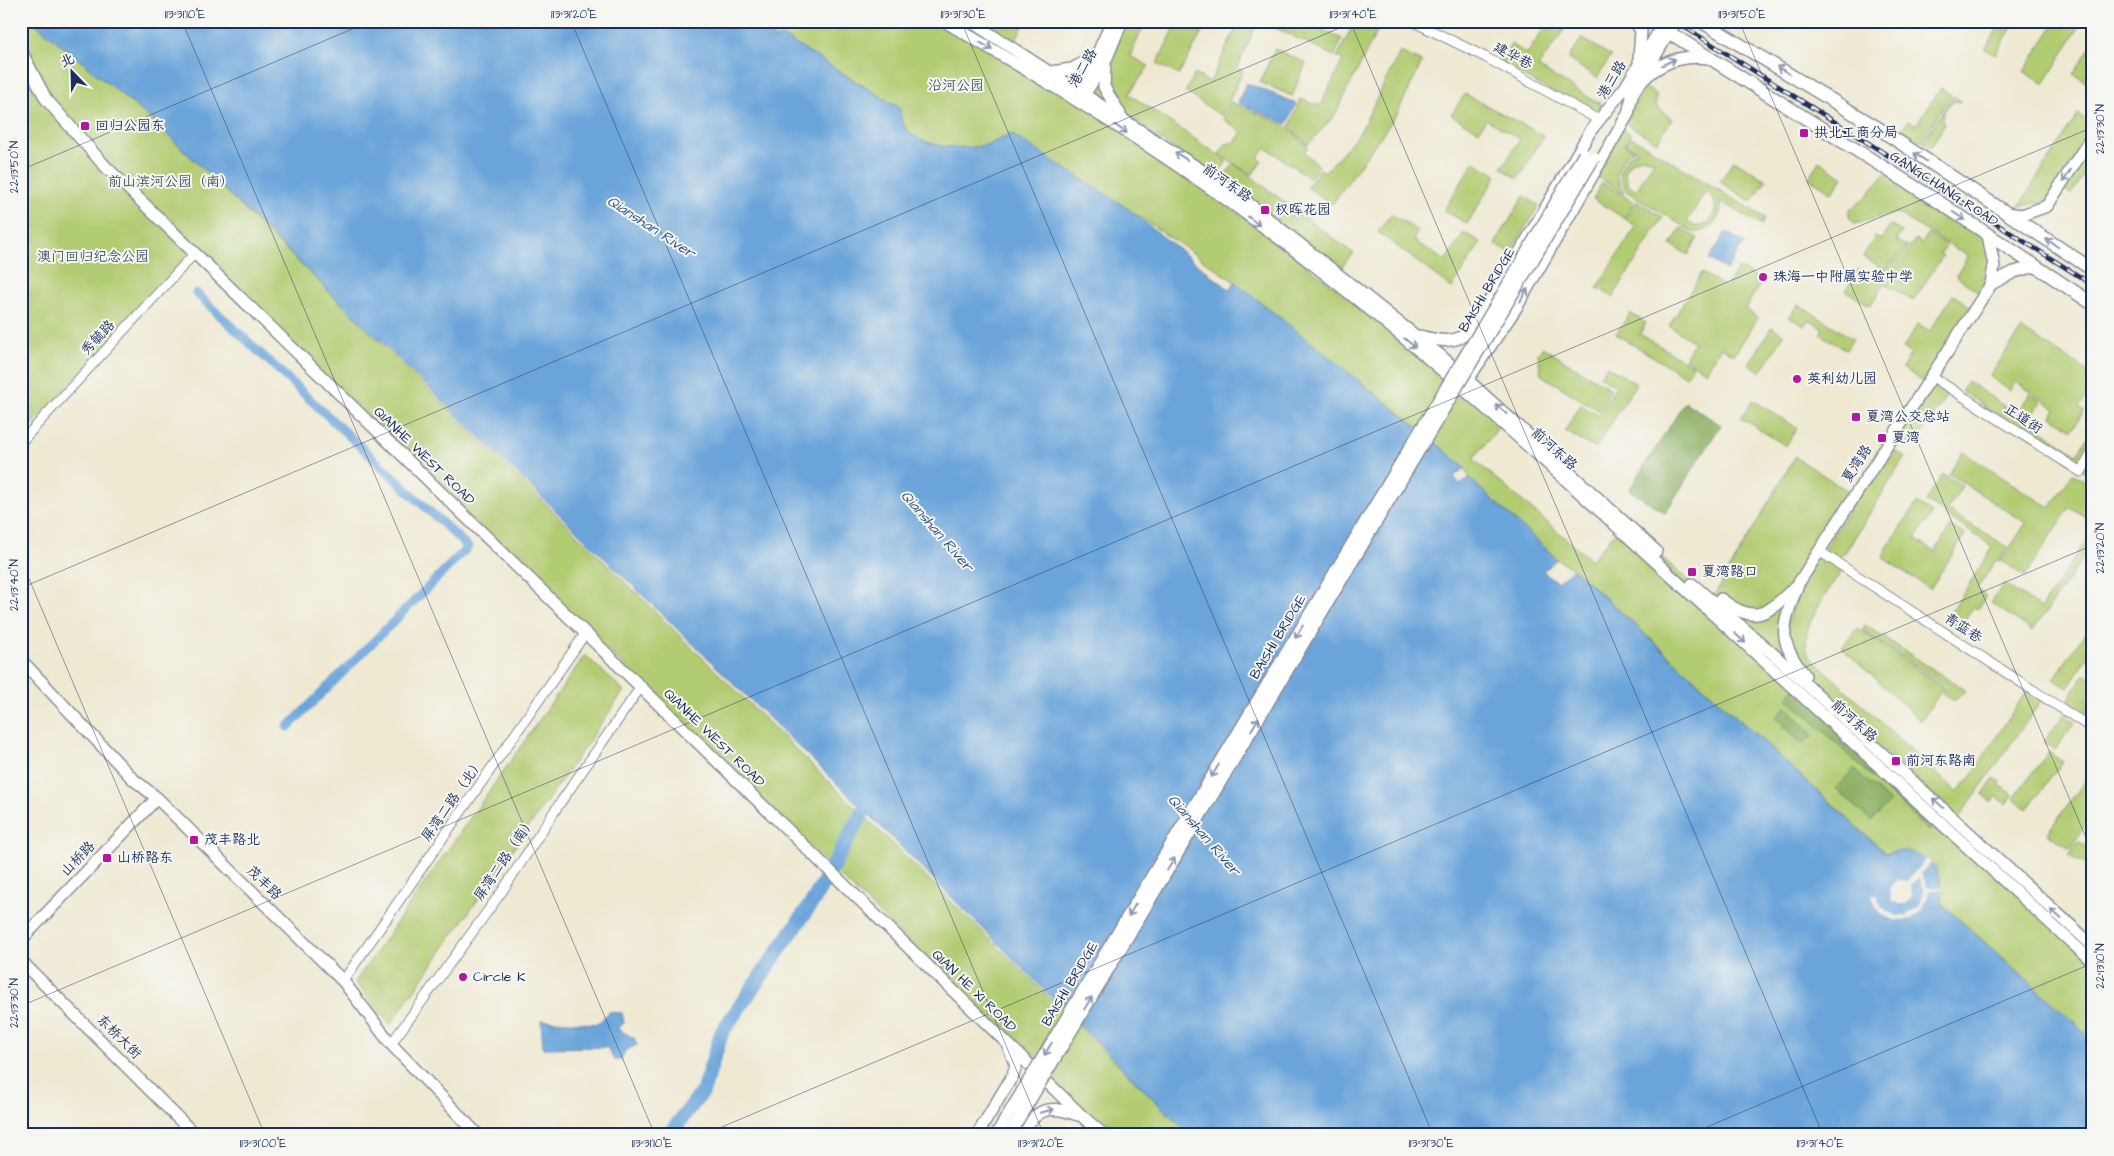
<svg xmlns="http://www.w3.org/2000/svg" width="2114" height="1156" font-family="'Architects Daughter','LXGW WenKai TC',sans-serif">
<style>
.green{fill:#b2cc72;stroke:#667e68;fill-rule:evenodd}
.forest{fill:#8db064;stroke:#547061}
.water{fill:#6ba4da;stroke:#436a9c}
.pier{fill:#efe9d2}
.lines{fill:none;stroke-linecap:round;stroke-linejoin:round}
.canal{stroke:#6ba4da;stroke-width:9}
.river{stroke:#6ba4da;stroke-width:15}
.street-casing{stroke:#858c98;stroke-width:11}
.secondary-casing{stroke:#858c98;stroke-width:14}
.primary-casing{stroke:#858c98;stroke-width:15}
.street{stroke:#fff;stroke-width:9}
.secondary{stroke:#fff;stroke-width:11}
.primary{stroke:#fff;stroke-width:12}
.rail-casing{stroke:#1b2f5e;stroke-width:4.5}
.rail{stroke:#f6f6f2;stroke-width:2.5;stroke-dasharray:8;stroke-linecap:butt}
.secondary-bridge-casing{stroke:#858c98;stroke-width:14;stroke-linecap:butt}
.secondary-bridge{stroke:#fff;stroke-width:11}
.oneway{stroke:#8d97ae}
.ticks{fill:none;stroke:#1b2f5e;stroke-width:1;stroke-opacity:0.45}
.poi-dot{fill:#b5179e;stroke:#f6f6f2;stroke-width:2}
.labels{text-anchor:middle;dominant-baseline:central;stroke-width:4;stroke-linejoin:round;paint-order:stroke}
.street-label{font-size:14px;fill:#1b2f5e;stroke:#f6f6f2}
.park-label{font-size:14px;fill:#415663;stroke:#f6f6f2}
.poi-label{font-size:14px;fill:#1b2f5e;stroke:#f6f6f2;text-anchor:start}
.water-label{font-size:15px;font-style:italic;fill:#375889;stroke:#f6f6f2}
.neatline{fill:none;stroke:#1b2f5e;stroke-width:2}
.ticks-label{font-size:12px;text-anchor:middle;fill:#1b2f5e}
</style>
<rect width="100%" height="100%" fill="#f6f6f2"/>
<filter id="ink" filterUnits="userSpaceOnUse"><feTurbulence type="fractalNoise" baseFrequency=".02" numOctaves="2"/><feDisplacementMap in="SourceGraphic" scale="10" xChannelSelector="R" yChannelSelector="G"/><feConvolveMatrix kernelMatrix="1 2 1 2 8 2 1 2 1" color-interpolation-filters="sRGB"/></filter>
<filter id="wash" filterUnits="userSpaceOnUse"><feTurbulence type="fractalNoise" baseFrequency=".0096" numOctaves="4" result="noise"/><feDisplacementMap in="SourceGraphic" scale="20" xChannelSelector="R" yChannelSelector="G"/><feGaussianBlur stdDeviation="1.12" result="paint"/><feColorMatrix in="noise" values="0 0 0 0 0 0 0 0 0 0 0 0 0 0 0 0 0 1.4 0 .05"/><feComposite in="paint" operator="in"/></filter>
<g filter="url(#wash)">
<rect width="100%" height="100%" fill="#efe9d2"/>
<path class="green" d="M21,21h11l123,101 1035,1013h-73l-30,-22 -77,-72 -904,-877 -44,-48 -41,-69z
M759,21h207l110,70 431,326 -34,42 118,101 33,-37 333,300 136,129v86l-152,-135c5,-37 -18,-60 -55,-50l-312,-284 -17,-10 -88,-81 -4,-10 -45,-39 -185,-147 -108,-74 -116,-74c-9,4 -20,10 -29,12 -28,5 -85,-1 -82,-38l-118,-72 -7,4z
M972,21h43l8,5 -11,21z
M1113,21h33l-16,35 19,10 -20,28 98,67 -11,15 -120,-78 5,-9 -15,-9z
M1178,21h30l-29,54 -22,-11z
M1239,21h19l-21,47 6,3 -21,45 -37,-24 10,-18 15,9z
M1261,21h41l40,18 -8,17z
M1355,21h16l9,4 -45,90 -27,30 -19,-18 12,-28 19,7 23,-46 -6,-3z
M1549,21h21l-32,46 67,40 -8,11 -98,-56 12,-18 16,10z
M2002,21h14l-21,34 -10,-6z
M2056,21h27l-39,63 -20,-12z
M1582,38l29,18 -14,22 -29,-19z
M2093,43v28l-7,11 -13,-8z
M1275,49l31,14 -14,33 -32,-14z
M1400,52l22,10 -25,52 -65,90 -25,-17 13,-18 5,3 35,-40z
M21,66h4l20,33 147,154 -171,184z
M1642,85l14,10v11l16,13 -15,23 -31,-18z
M1941,88l10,7 -30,46 -19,-12 6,-9 8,5z
M1465,94l79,42 -26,43 -16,-11 18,-29 -34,-20 -7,12 -28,-16z
M1953,96l8,5 -9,1c-8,7 -12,14 -8,24l-13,21 -8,-5z
M1231,102l54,23 23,22 -4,5 15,14 -9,12 -44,-30 -8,10 4,3 -10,14 -33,-21 7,-10 9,-2 7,-10 -19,-13z
M2078,114l15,10v5l-45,72 -29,5z
M1622,130l9,4 -7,11 10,5 -9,5 -9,19 8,20 -28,-18z
M1631,137l134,81 -4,7 -39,-23c-2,17 -10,31 -29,30l-67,-41 -7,-18 8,-16 10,-6 -11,-7zM1643,157l11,4 -18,30 -7,-5 -4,-12 4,-11zM1705,192c16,9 12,24 -2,34h-8l-8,-4z
M2093,138v23l-22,34 -9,-6z
M1734,160l32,20 -14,22 -32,-20z
M1819,161l24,16 -10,16 -24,-15z
M1474,162l23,13 -30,49 -23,-14z
M1234,164l119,89 -12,15 -120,-89z
M1886,172l101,64 6,34 -11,25 -26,-19 12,-20 -71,-43 -42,11 -6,-7v-6l17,-14z
M1602,183l32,19 -10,16 -31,-19z
M1524,196l15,9 -29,48 -15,-9z
M1637,201l26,16 -50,80 -16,-9 39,-62 -11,-7z
M1391,214l27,17 -5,9 32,21 19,-28 17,9 -29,46 -74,-56z
M1890,225l12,7 -6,9 12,6 -25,22 -20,-13 12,-19 6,3z
M1681,228l17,10 -10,17 -17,-10z
M1928,234l19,11 -7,9 3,2 -30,45 -28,-18 -15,23 -24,-15 12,-22 12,7 6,-8 7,3 27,-23 5,-9 7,4z
M1739,268l23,13 -17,28 13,9 -24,37 -13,-8 -15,25 -21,-13 9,-17 -25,-16 33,-53 24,14z
M1953,295l20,13 -48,75 -23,-15 9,-15 -8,-5 15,-24 12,7z
M1798,304l55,35 -7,11 -26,-16 3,-6 -14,-9 -5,7 -15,-9z
M1630,313l16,10 -6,11 53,32 -7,11 -70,-43z
M1772,327l12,8 -23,37 -12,-8z
M2022,329l71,46v12l-14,20 5,4 -12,19 -20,-14 4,-7 -40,-27 -7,8 -20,-14z
M1542,347l69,42 -13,21 -57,-35 -3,-21z
M1607,366l29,18 -41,65 -30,-18 16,-26 17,10 18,-29 -16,-10z
M1932,380l17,12 -37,56 -17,-11z
M1967,381l49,33 14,-20 11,7 -14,20 50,33 16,-26v49l-132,-86z
M1753,400l44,28 -11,18 -45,-28z
M1889,447l16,10 -60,96 -8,5 -13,-9z
M1963,452l87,56 23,-35 20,13v35l-23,-14 -45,69 -24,-15 25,-38 -77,-49z
M1795,457l59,38 -57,89 -24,23 -36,4 -22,-17z
M1943,474l19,12 -17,27 -19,-12z
M1917,503l15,10 -17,26 20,13 16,-26 14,9 -35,54 -47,-31 5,-12z
M1948,511l60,36 -9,14 -3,-1 -19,29 9,7 -9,13 -4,-2 -13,22 -14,-9 47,-73 -48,-32z
M2093,530v14l-60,87 -42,-28 13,-19 37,24z
M1819,554l24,15c-15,24 -46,58 -34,87l148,136 12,-13 58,-89 15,10 -84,119 -137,-126 -11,-17 -18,-20 -5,-27 3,-17z
M1795,588l-9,23 3,47 -4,5 -49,-43 1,-7 16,3z
M2093,621v26l-25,41 -14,-9z
M1865,625l101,66 -12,10 -12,-8 5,-7 -85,-56z
M1857,628l87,59 -23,34 -79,-73z
M585,655l39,36 -234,334 -35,-43z
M2084,674l9,5v19l-7,1 3,15 -21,-13z
M2064,714l11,8 -20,28 -11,-8z
M2049,752l14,10 -36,47 -14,-10z
M2093,770v44l-23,34 -23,-15z
M1994,778l7,4 -2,3 14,9 -7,10 -10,-8 -5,6 -9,-7z
M2078,841l8,5 3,-4 4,2 -5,11 5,2v12l-24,-14z"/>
<path class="forest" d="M1685,402l36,23 -56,88 -36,-23z
M1799,683l144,133 -14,15 -142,-134z
M1786,707l27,28 -11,9 -26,-26z
M1854,769l36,33 -19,19 -35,-33z"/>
<path class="water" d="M32,21h727l16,19 7,-4 118,73c-3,37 55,42 82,37 9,-1 20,-8 29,-12l116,74 103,82 5,-8 184,147 46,39 -11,8 6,9 9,-7 88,81 -14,12 14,11 16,-13 313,285c33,-10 61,14 54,49l153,137v95h-903l-326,-325 -709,-688z
M1246,83l50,20 -9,21 -49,-21z
M1726,232l18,11 -17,27 -18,-11z
M609,1012l13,1 2,10 -7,6 17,9 3,7 -12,6 -4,9h-7l-7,-13 -64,1 -2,-28 56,4z"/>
<path class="pier" d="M1926,859l5,4 -10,11 7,14 14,-1v2l-13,2 -6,18 -12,10 -17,1 -11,-5 -7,-9 -4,-11 4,-1 6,14 14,8 11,-1 13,-9 4,-15 -5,-14 -8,8 1,11 -7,8h-6l-7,-3 -3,-12 8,-9 10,1z"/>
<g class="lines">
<path class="canal" d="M196,293l272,254 -180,180"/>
<path class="river" d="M669,1135l34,-44 19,-59 91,-131 51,-91"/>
</g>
</g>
<g filter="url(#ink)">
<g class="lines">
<defs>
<path id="street" d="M1412,21l73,36 114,63
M1931,376l150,96 12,-21
M21,442l174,-189
M1819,551l274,178
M343,981l242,-347
M391,1044l112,-154 55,-84 82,-118"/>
<path id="secondary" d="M944,21c95,56 189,112 279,176 150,107 287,231 423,356 150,136 298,273 447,409
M970,21l259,167 212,168 215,195
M1635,21l6,10 -2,29
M21,51l25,48 58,66 979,952 21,18
M1105,64l-1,23 16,27
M1051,72l21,-3 23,-13
M1642,78l34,-57
M1623,91l42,-70
M1074,95l23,-40 15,-34
M1081,100l25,-40 16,-39
M2006,213l16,2 25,-9 46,-71
M1991,284l23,-12 22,-6
M1420,336c19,5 36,9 50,-6l40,-61 81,-139 36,-45
M1468,379l48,-71 112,-194c2,-7 3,-20 8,-26 19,-25 43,-34 73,-30
M1692,584l79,68 322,294
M1721,599c35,27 46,15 74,-12
M21,660l112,119 24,19 186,183 48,63 87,91
M1805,675c-30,-36 -22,-50 -7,-91l193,-300 3,-18 -6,-31
M21,940l136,-142
M21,961l174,174
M977,1135l36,-60 3,-9 -7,-18
M1020,1135c17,-27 29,-31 58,-20"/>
<path id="primary" d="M1651,21l288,181 154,102
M1701,21l180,109 212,140"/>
</defs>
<use href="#street" class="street-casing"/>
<use href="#secondary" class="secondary-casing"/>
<use href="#primary" class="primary-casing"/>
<use href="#street" class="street"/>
<use href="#secondary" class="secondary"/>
<use href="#primary" class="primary"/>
<defs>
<path id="rail" d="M1675,21l418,264"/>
</defs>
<use href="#rail" class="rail-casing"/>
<use href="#rail" class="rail"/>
<defs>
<path id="secondary-bridge" d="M996,1135l513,-852 75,-129
M1009,1135l585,-977"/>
</defs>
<use href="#secondary-bridge" class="secondary-bridge-casing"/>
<use href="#secondary-bridge" class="secondary-bridge"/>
</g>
<defs><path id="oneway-shaft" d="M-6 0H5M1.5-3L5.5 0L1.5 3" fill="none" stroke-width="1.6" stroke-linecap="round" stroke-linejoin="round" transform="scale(1.25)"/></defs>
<g class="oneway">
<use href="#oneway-shaft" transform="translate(986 46) rotate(31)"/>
<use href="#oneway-shaft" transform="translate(1669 62) rotate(-26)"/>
<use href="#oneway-shaft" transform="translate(1783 70) rotate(-149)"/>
<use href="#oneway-shaft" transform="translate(1121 129) rotate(34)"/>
<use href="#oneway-shaft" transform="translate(1181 156) rotate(-147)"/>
<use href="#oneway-shaft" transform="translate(1920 157) rotate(-146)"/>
<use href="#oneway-shaft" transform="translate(2067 176) rotate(122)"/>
<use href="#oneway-shaft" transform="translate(1959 216) rotate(34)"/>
<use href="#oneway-shaft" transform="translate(1254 221) rotate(37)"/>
<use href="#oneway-shaft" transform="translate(2052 243) rotate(-147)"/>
<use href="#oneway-shaft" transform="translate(1524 295) rotate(-60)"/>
<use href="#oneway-shaft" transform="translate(1410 343) rotate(40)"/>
<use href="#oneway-shaft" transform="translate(1501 409) rotate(-138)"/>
<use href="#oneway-shaft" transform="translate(1299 632) rotate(121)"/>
<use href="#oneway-shaft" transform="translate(1740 638) rotate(42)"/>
<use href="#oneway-shaft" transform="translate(1255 724) rotate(-59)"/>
<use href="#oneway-shaft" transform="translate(1215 771) rotate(121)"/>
<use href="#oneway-shaft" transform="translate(1938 803) rotate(-138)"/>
<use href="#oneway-shaft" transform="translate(1171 864) rotate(-59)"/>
<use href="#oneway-shaft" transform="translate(1132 910) rotate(121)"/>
<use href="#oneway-shaft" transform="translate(2056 914) rotate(-138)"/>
<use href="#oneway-shaft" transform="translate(1088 1003) rotate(-59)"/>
<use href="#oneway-shaft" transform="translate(1048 1049) rotate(121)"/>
<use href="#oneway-shaft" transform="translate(1047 1111) rotate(-14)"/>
</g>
</g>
<path class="ticks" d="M182,21l473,1114M571,21l473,1114M961,21l472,1114M1350,21l473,1114M1739,21l354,833M21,170l350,-149M21,560l244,575M21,588l1335,-567M21,1006l2072,-879M703,1135l1390,-590M1688,1135l405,-172"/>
<g class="poi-dot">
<rect x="80" y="121" width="10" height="10" rx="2.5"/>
<rect x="1799" y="128" width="10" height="10" rx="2.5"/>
<rect x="1260" y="205" width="10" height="10" rx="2.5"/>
<circle cx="1763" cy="277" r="5"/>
<circle cx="1797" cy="379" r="5"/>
<rect x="1851" y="412" width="10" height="10" rx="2.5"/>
<rect x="1877" y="433" width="10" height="10" rx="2.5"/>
<rect x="1687" y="567" width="10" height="10" rx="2.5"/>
<rect x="1891" y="756" width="10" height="10" rx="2.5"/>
<rect x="189" y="835" width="10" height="10" rx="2.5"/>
<rect x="102" y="853" width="10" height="10" rx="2.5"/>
<circle cx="463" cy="977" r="5"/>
</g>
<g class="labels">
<g class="street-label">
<text transform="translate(1513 56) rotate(28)">建华巷</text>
<text transform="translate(1083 68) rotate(-60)">港二路</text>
<text transform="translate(1612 80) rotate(-59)">港三路</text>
<text transform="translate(1227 183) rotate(35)">前河东路</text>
<text transform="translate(1944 189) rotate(33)">GANGCHANG ROAD</text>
<text transform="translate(1487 290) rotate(-59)">BAISHI BRIDGE</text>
<text transform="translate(98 338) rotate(-47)">秀毓路</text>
<text transform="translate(2023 419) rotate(33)">正道街</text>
<text transform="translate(1554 449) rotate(42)">前河东路</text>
<text transform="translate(424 456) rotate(44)">QIANHE WEST ROAD</text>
<text transform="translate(1857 464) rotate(-57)">夏湾路</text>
<text transform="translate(1963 628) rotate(33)">青蓝巷</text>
<text transform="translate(1278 637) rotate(-59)">BAISHI BRIDGE</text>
<text transform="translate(1854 721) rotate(42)">前河东路</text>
<text transform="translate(714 738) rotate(44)">QIANHE WEST ROAD</text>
<text transform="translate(453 800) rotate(-55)">屏湾二路（北）</text>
<text transform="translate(78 859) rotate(-46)">山桥路</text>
<text transform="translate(505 859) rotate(-56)">屏湾二路（南）</text>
<text transform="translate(264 883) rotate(44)">茂丰路</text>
<text transform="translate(1070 984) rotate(-59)">BAISHI BRIDGE</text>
<text transform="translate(974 991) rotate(44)">QIAN HE XI ROAD</text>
<text transform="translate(119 1037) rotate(45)">东桥大街</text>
</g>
<g class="park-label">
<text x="956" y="86">沿河公园</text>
<text x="171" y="182">前山滨河公园（南）</text>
<text x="93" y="257">澳门回归纪念公园</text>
</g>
<g class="poi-label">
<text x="95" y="126">回归公园东</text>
<text x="1814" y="133">拱北工商分局</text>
<text x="1275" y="210">权晖花园</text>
<text x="1773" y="277">珠海一中附属实验中学</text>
<text x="1807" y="379">英利幼儿园</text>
<text x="1866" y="417">夏湾公交总站</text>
<text x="1892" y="438">夏湾</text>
<text x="1702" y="572">夏湾路口</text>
<text x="1906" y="761">前河东路南</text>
<text x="204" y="840">茂丰路北</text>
<text x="117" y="858">山桥路东</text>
<text x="473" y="977">Circle K</text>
</g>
<g class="water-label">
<text transform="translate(651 227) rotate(33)">Qianshan River</text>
<text transform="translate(937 531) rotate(49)">Qianshan River</text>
<text transform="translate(1204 835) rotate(49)">Qianshan River</text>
</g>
</g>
<rect width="2114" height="1156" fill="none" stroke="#f6f6f2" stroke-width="55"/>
<g transform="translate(72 72) rotate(337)" stroke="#f6f6f2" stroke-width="4" paint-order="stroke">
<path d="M0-4L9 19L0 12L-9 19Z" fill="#1b2f5e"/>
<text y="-8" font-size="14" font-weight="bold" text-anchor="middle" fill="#1b2f5e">北</text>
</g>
<rect x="28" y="28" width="2058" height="1100" class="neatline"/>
<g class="ticks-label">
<text x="185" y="18">113°31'10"E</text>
<text x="574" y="18">113°31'20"E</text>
<text x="963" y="18">113°31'30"E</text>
<text x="1353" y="18">113°31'40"E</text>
<text x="1742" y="18">113°31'50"E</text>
<text transform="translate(2100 129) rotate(-90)" y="4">22°13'30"N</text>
<text transform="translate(14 167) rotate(-90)" y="4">22°13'50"N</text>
<text transform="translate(2100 548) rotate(-90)" y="4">22°13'20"N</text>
<text transform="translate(14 585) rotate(-90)" y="4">22°13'40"N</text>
<text transform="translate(2100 966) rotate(-90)" y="4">22°13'10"N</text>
<text transform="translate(14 1003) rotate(-90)" y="4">22°13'30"N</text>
<text x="263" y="1147">113°31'00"E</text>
<text x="652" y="1147">113°31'10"E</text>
<text x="1041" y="1147">113°31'20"E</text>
<text x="1431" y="1147">113°31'30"E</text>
<text x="1820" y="1147">113°31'40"E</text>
</g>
</svg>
